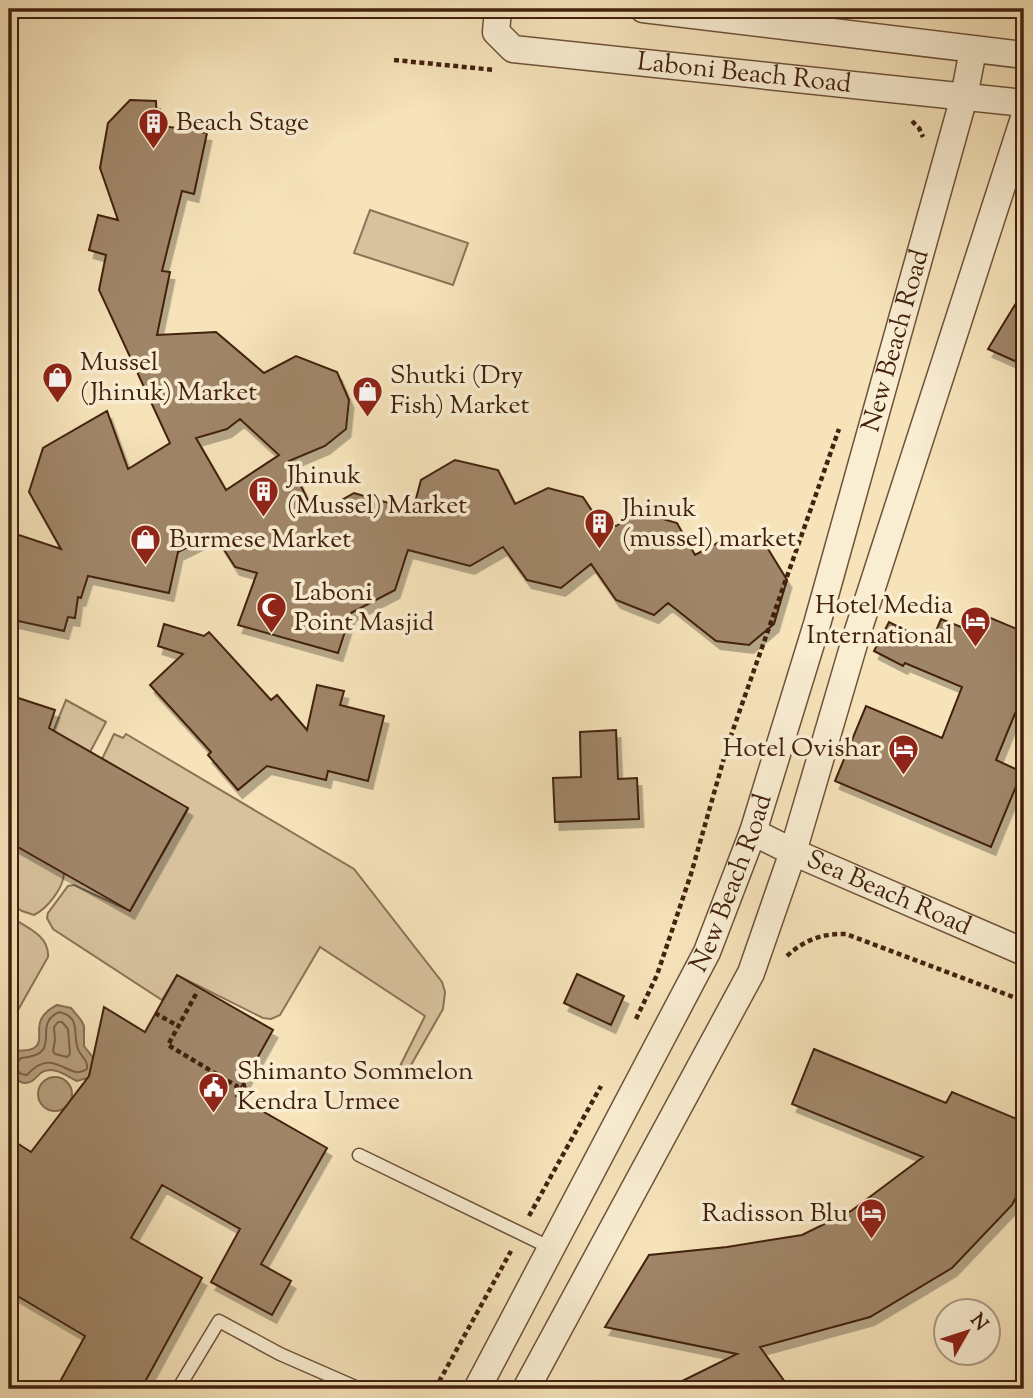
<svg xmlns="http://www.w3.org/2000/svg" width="1033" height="1398" font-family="'Sorts Mill Goudy',serif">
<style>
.green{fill:#d7c29d;stroke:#8c7256;stroke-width:2}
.water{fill:#b9a180;stroke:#896e52;stroke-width:2}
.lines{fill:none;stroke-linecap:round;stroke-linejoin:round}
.shore{stroke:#7e6147;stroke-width:2}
.building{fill:#a08667;stroke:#42210e;stroke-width:2;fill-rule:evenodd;filter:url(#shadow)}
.lane-casing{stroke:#6f5239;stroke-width:15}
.street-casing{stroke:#6f5239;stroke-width:29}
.path{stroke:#42210e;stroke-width:4.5;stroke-dasharray:5 3.5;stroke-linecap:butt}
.lane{stroke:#f9edd2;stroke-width:12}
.street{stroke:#f9edd2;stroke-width:26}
.labels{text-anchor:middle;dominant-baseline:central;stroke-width:7;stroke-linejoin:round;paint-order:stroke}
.street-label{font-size:26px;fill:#42210e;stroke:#f9edd2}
.poi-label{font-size:26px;fill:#42210e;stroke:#f9edd2;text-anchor:start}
</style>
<defs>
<filter id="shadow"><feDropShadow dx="4.5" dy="8" stdDeviation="0" flood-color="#0004"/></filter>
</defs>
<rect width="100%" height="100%" fill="#f6e3ba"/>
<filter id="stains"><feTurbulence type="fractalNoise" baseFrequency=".00286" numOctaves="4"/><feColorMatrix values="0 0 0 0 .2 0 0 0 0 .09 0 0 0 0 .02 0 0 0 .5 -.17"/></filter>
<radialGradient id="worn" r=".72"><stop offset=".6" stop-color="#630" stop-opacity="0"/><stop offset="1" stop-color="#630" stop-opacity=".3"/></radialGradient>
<path class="green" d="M370,210l98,33 -15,42 -99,-32z
M66,700l40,22 -16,30 -65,48z
M114,734l9,4 3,-4 228,135 88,113 3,10 -2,17 -40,70 -7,-5 29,-58 -105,-69 -40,68 -9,4 -8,-1 -86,-43 -15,25 -109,-71 -6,-11 1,-5 20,-27 6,-1 56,26 58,-102 -86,-50z
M20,813l44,61c-1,14 -16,34 -30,41l-12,-4 -13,-8v-61z
M9,916c15,10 41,19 39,41l-39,69z"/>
<path class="water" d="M57,1005l14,3 10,12 3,6v20l10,13 -1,14 -6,5 -10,3c-9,-4 -17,-11 -26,-11 -11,0 -12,6 -19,11 -12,7 -22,-7 -23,-18l8,-12c5,-1 13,0 17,-3 14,-9 -8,-27 23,-43z
M38 1094a17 17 0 1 1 34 0a17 17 0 1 1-34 0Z"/>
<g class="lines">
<path class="shore" d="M59,1012c23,5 13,22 19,37 3,8 10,10 9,20 -18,14 -33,-25 -60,6l-6,-1 -6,-6v-4l6,-6c45,-4 9,-33 38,-46z
M58,1022h4l6,7 2,25 -3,3 -12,-3 -2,-3 2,-11 -1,-13z"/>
</g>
<path class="building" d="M130,100l26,1 1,24 50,8 -13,61 -12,-3 -20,80 8,1 -13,63 59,-3 48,41 32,-17 41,16 12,28 -3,29 -21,17 -36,15 26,54 39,-22 59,17 8,-30 34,-20 43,10 17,34 33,-16 35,9 15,23 18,6 23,-14 38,11 18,32 39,-21 31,10 22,36 -13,44 -25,21 -33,-4 -48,-38 -14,12 -38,-15 -25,-36 -30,24 -34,-8 -24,-33 -33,19 -62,-16 -13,40 -44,23 -13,40 -100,-28 19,-52 -22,-6 -21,-33 -36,18 -9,41 -81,-17 -7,22 -3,-1 -3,21 -7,-1 -4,14 -55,-12v-65l7,-20 45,15 -32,-57 14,-44 64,-37 21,58 42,-26 -71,-153 7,-35 -17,-5 9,-35 20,5 -18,-52 8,-45zM240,419l39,36 -53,35 -30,-52 31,-9z
M1024,290v75l-36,-16z
M966,615l17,8 3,-7 38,16v82l-8,-3 -20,49 26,12 -31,75 -156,-66 31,-75 76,32 20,-51 -57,-24 -2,3 -29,-15 15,-29 42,21 10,-24 20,8z
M164,624l40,12 5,-4 62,68 6,-5 30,35 10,-45 27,6 -4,14 44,11 -16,65 -40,-10 -2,9 -59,-14 -29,24 -30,-35 3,-3 -61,-67 33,-31 -25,-8z
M9,695l46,15 -6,18 139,80 -58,103 -121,-69z
M616,730l2,49 19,-1 2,41 -84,3 -2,-44 28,-1 -1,-45z
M577,974l47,22 -13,29 -47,-22z
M177,975l96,55 -37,66 91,52 -66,116 30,17 -19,34 -61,-33 29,-53 -78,-44 -31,53 71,40 -61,111h-85l29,-53 -76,-45v-153l22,14 58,-76 15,-69 41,25z
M814,1049l132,54 6,-11 72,30v60l-12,23 -60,63 -82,49 -110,30 30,42h-124l71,-35 -132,-27 44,-72 78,-8 75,-12 49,-24 72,-54 -131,-53z"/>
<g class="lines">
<defs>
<path id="lane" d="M359,1155l192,93
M178,1389l41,-68 61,33 80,35"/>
<g id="street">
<path id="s1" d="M499,9l-1,1 -2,22 17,17 511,54"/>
<path d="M643,9l381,46"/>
<path id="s2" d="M753,832l40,20 231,100"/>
<path id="s3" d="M477,1389l230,-437 46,-120 64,-208 147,-527 9,-47"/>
<path d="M526,1389l225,-416 42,-121 63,-215 168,-519"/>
</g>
</defs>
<use href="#lane" class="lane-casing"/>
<use href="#street" class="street-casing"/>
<path class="path" d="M394,60l101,10
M912,121l7,7 4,9
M787,956c17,-16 36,-23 59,-22l178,67
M196,994l-28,51 70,42 8,-2
M155,1013l23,13
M636,1019l21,-44 34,-101 37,-130 111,-315
M529,1216l72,-130
M435,1389l76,-138"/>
<use href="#lane" class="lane"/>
<use href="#street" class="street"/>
</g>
<defs>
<symbol id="building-pin" viewBox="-11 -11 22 30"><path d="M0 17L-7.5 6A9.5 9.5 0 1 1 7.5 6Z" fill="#8f2418" stroke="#f9edd2"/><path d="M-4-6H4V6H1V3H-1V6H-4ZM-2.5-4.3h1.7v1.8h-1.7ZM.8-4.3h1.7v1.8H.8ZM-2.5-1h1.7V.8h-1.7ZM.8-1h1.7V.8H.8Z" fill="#fff"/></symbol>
<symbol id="shop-pin" viewBox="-11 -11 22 30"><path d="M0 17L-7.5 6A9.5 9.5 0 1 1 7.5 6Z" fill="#8f2418" stroke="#f9edd2"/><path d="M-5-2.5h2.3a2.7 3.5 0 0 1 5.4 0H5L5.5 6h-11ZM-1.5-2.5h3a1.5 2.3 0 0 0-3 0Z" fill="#fff"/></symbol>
<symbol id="mosque-pin" viewBox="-11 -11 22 30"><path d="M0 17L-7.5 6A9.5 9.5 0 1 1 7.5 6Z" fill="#8f2418" stroke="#f9edd2"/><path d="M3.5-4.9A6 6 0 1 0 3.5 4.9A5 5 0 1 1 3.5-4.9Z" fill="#fff"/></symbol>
<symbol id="hotel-pin" viewBox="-11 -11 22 30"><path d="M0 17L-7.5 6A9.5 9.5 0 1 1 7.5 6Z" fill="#8f2418" stroke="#f9edd2"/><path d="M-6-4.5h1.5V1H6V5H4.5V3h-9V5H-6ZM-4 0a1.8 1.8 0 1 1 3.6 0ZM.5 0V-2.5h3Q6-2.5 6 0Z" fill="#fff"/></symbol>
<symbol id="civic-pin" viewBox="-11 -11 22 30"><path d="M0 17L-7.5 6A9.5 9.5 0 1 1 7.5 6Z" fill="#8f2418" stroke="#f9edd2"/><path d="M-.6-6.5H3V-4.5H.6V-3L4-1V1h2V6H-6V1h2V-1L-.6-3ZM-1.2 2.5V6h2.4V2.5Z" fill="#fff"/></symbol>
</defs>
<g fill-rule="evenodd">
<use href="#building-pin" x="136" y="106" width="35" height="47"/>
<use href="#shop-pin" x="40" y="360" width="35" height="47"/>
<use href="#shop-pin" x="350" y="374" width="35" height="47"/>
<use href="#building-pin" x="246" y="474" width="35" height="47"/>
<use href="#building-pin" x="582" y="506" width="35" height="47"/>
<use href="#shop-pin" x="128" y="522" width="35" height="47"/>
<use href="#mosque-pin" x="254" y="590" width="35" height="47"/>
<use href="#hotel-pin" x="958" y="604" width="35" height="47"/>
<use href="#hotel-pin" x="886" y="732" width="35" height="47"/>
<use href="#civic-pin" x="196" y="1070" width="35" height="47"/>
<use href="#hotel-pin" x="854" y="1196" width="35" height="47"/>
</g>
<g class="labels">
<g class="street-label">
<text stroke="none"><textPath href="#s1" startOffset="280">Laboni Beach Road</textPath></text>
<text stroke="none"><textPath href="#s3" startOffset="1134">New Beach Road</textPath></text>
<text stroke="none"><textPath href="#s3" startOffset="567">New Beach Road</textPath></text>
<text stroke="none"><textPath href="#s2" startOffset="149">Sea Beach Road</textPath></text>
</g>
<g class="poi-label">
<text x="176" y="123">Beach Stage</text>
<text x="80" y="363">Mussel<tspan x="80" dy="30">(Jhinuk) Market</tspan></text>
<text x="390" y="376">Shutki (Dry<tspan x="390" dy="30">Fish) Market</tspan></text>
<text x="287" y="476">Jhinuk<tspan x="287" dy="30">(Mussel) Market</tspan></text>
<text x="622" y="509">Jhinuk<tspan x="622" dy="30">(mussel) market</tspan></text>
<text x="169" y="540">Burmese Market</text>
<text x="294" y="593">Laboni<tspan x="294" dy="30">Point Masjid</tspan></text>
<text x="953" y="606" text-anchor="end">Hotel Media<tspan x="953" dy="30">International</tspan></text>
<text x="881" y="749" text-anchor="end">Hotel Ovishar</text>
<text x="237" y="1072">Shimanto Sommelon<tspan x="237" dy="30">Kendra Urmee</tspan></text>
<text x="848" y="1214" text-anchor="end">Radisson Blu</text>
</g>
</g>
<rect width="1033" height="1398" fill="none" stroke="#f6e3ba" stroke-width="35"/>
<rect x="10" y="10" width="1012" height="1377" fill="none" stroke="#42210e" stroke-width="3.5"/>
<rect x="18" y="18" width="998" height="1363" fill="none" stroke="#42210e" stroke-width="2"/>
<g transform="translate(967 1332) rotate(51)"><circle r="33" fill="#f9edd2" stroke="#b09b84" stroke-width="2"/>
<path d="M0-5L12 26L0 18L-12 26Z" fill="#8f2418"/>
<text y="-10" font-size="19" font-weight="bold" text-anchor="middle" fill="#42210e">N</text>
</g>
<rect width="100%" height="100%" filter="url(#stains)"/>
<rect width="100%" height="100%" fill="url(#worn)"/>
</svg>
